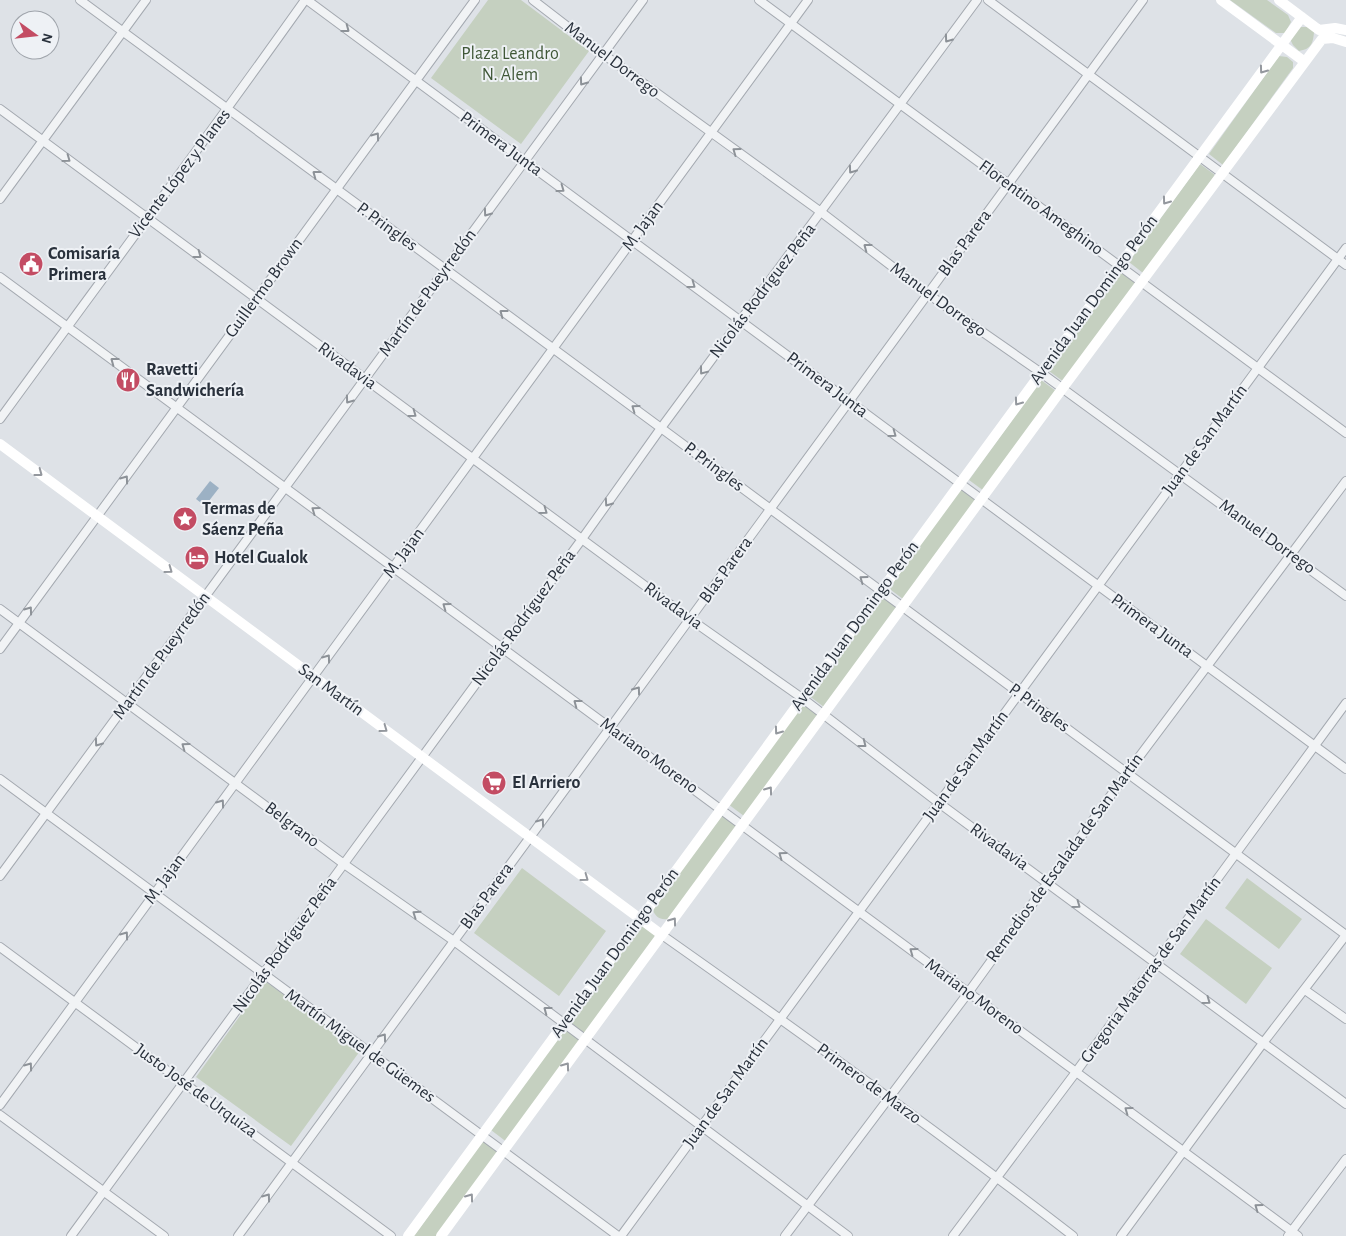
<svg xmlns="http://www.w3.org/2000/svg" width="1346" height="1236" font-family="'Alegreya Sans',sans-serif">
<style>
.green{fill:#c5d0c0}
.water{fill:#9cb1c4}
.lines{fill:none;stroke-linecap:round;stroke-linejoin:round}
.street-casing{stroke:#a4a9b0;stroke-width:10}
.street{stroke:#f1f3f5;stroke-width:8}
.secondary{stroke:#fff;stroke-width:10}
.oneway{stroke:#8d9298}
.oneway2{stroke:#94989e}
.labels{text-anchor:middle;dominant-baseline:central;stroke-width:4;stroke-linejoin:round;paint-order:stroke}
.park-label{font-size:18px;fill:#3f5737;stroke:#eef1f5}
.street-label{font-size:18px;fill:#29313c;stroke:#eef1f5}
.poi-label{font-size:18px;font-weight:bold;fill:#29313c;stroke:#eef1f5;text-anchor:start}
</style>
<rect width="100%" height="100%" fill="#dee2e7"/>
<path class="green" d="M488,0h33l68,51 -68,93 -90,-66z
M1230,0h37l21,15 3,7 -6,11h-9z
M1300,27h8l6,5c-1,12 -3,17 -15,19l-6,-6 -3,-6z
M1279,56l8,1 6,5v6l-70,97 -14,-11z
M1200,164l15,11 -72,98 -14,-11z
M1121,271l15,11 -72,100 -15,-11z
M1041,380l15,11 -72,100 -15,-11z
M961,487l16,11 -74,101 -16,-12z
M882,596l16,12 -74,99 -16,-12z
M802,703l17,12 -75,101 -16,-12z
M723,814l15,11 -70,94c-9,1 -12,-2 -16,-10z
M522,868l84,63 -47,65 -85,-63z
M1247,878l55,41 -23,30 -54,-41z
M1206,919l66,49 -26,36 -66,-50z
M646,926l10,7 -4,11 -66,90 -16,-12 70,-95z
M265,981l95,70 -69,95 -95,-69z
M564,1029l17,12 -73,102 -17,-13z
M483,1140l17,12 -60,84h-26z"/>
<path class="water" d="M210,481l9,7 -14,18 -9,-7z"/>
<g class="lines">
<defs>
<path id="street" d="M80,0l581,428 685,507
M307,0l1039,769
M533,0l70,54 218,158 107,82 112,78 306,224
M759,0l587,433
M988,0l358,265
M0,109l690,510 112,79 137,105 407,301
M0,199l146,-199
M0,277l1298,959
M0,419c102,-140 205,-278 305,-419
M0,609l344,255 110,77 394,295
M0,649l475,-649
M0,779l618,457
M0,876l643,-876
M662,935c139,98 277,197 411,301
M0,947l391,289
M1305,990l41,29
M0,1105l808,-1105
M0,1115l164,121
M71,1236l511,-697 79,-111 316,-428
M238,1236l905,-1236
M621,1236l725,-988
M785,1236l183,-243 159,-220 219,-292
M953,1236l123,-164 270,-369
M1121,1236l142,-193 83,-108
M1288,1236l58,-77"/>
</defs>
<use href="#street" class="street-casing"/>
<use href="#street" class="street"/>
<path class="secondary" d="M1221,0l84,62
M1279,0l40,30 16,-2 11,2
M1322,39l11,-1 13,4
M0,444l662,491
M408,1236l894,-1219
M441,1236l621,-847 260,-350"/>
</g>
<defs><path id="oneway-chevron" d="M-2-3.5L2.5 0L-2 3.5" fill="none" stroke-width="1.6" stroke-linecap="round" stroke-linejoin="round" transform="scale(1.25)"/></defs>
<g class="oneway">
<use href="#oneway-chevron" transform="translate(346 29) rotate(37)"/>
<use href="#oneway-chevron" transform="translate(948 39) rotate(126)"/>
<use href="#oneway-chevron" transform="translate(583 82) rotate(126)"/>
<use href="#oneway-chevron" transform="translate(376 136) rotate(-54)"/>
<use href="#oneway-chevron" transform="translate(736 151) rotate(-144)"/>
<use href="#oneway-chevron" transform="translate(67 159) rotate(36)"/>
<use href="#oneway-chevron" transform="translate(852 170) rotate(126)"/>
<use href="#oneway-chevron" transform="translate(316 174) rotate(-143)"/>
<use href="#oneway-chevron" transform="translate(561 189) rotate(36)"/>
<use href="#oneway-chevron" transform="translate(487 213) rotate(126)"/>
<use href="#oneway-chevron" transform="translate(867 247) rotate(-143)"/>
<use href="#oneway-chevron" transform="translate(198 255) rotate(37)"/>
<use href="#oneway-chevron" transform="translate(692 285) rotate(36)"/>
<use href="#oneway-chevron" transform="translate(503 313) rotate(-143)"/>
<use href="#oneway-chevron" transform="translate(114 361) rotate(-143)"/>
<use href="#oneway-chevron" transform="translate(703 371) rotate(127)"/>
<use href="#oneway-chevron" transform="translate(349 400) rotate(126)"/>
<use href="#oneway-chevron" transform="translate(635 408) rotate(-144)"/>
<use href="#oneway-chevron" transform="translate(413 414) rotate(36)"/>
<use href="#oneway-chevron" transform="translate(893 434) rotate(36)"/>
<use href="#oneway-chevron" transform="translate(125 479) rotate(-54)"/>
<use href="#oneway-chevron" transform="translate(608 503) rotate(125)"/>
<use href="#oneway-chevron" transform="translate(315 510) rotate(-144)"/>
<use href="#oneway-chevron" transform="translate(544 511) rotate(36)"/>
<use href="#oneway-chevron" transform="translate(863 579) rotate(-144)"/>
<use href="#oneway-chevron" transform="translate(446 606) rotate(-144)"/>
<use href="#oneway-chevron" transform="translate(29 610) rotate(-54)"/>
<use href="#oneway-chevron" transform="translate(327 658) rotate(-54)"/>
<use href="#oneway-chevron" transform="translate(637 690) rotate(-54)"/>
<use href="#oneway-chevron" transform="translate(577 703) rotate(-143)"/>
<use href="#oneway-chevron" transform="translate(98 743) rotate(126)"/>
<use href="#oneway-chevron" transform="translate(863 744) rotate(38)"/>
<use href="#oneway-chevron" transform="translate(185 746) rotate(-144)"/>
<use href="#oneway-chevron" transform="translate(221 803) rotate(-54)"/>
<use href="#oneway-chevron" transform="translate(541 822) rotate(-54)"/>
<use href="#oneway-chevron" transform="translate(782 855) rotate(-144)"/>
<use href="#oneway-chevron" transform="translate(1077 905) rotate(36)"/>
<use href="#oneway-chevron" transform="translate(416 914) rotate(-145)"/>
<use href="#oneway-chevron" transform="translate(125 935) rotate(-54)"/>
<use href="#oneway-chevron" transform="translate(913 951) rotate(-144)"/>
<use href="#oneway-chevron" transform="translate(1207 1001) rotate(36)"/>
<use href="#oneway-chevron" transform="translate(547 1010) rotate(-143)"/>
<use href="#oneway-chevron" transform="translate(383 1037) rotate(-54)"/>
<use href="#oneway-chevron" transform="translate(29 1066) rotate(-54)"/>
<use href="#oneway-chevron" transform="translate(1128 1110) rotate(-144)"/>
<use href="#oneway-chevron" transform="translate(267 1197) rotate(-54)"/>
<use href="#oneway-chevron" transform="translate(1258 1207) rotate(-144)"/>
</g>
<g class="oneway2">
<use href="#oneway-chevron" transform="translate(1263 70) rotate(126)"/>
<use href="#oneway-chevron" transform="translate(1166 201) rotate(126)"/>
<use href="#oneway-chevron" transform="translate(1018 402) rotate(126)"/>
<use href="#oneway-chevron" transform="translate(39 473) rotate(37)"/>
<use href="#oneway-chevron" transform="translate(169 570) rotate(36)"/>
<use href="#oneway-chevron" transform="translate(384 729) rotate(36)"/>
<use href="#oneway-chevron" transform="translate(778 731) rotate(126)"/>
<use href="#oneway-chevron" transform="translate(769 790) rotate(-54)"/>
<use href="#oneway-chevron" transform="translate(585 878) rotate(36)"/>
<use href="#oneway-chevron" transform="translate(673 921) rotate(-54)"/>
<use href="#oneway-chevron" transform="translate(566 1066) rotate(-54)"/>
<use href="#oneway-chevron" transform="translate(470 1197) rotate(-54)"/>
</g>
<defs>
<symbol id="civic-disc" viewBox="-11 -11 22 22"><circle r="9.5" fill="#c34c63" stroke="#eef1f5"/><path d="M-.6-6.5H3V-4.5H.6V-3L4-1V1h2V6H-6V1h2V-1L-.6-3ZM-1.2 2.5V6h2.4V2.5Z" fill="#fff"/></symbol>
<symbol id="restaurant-disc" viewBox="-11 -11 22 22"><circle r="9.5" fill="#c34c63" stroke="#eef1f5"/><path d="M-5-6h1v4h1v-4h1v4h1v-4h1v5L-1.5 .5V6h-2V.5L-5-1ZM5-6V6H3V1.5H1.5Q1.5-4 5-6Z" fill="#fff"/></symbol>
<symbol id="sight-disc" viewBox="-11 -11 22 22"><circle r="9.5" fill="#c34c63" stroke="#eef1f5"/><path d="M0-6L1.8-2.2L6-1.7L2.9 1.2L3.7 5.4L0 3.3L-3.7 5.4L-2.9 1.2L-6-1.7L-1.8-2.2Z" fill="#fff"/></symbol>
<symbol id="hotel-disc" viewBox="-11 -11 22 22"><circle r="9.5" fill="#c34c63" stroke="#eef1f5"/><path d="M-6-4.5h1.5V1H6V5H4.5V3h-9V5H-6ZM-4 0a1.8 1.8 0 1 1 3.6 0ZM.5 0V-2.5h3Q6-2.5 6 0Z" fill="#fff"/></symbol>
<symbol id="supermarket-disc" viewBox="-11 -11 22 22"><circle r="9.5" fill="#c34c63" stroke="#eef1f5"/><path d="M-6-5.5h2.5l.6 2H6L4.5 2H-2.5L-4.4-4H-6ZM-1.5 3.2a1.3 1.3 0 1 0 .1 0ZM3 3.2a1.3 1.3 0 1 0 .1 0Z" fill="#fff"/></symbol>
</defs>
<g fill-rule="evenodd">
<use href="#civic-disc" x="17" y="250" width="28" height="28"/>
<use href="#restaurant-disc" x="114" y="366" width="28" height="28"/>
<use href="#sight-disc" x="171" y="505" width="28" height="28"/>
<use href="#hotel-disc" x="183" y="544" width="28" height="28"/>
<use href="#supermarket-disc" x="480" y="769" width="28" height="28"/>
</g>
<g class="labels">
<g class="park-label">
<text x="510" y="54">Plaza Leandro<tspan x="510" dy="21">N. Alem</tspan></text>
</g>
<g class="street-label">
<text transform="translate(612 60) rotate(37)">Manuel Dorrego</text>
<text transform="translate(501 144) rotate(36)">Primera Junta</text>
<text transform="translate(180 174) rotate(-53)">Vicente López y Planes</text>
<text transform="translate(1041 208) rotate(36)">Florentino Ameghino</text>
<text transform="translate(643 226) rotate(-54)">M. Jajan</text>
<text transform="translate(387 227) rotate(36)">P. Pringles</text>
<text transform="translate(965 243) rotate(-54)">Blas Parera</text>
<text transform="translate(264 288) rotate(-54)">Guillermo Brown</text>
<text transform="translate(763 291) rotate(-53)">Nicolás Rodríguez Peña</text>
<text transform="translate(428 293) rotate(-54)">Martín de Pueyrredón</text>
<text transform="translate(938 300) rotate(36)">Manuel Dorrego</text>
<text transform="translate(1094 300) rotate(-54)">Avenida Juan Domingo Perón</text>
<text transform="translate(347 366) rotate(36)">Rivadavia</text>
<text transform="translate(827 385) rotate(37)">Primera Junta</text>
<text transform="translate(1205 440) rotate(-54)">Juan de San Martín</text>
<text transform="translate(714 467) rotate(37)">P. Pringles</text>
<text transform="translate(1267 537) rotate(36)">Manuel Dorrego</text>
<text transform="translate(404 553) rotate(-54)">M. Jajan</text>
<text transform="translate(726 570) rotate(-54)">Blas Parera</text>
<text transform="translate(673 606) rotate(36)">Rivadavia</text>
<text transform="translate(524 618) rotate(-54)">Nicolás Rodríguez Peña</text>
<text transform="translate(855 626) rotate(-54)">Avenida Juan Domingo Perón</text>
<text transform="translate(1152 626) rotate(36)">Primera Junta</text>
<text transform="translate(162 656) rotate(-54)">Martín de Pueyrredón</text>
<text transform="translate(331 690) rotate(36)">San Martín</text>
<text transform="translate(1039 708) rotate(36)">P. Pringles</text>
<text transform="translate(649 756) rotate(36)">Mariano Moreno</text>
<text transform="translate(966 766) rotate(-54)">Juan de San Martín</text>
<text transform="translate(292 825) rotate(37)">Belgrano</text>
<text transform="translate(999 847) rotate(36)">Rivadavia</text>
<text transform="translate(1065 858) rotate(-54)">Remedios de Escalada de San Martín</text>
<text transform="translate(165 879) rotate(-54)">M. Jajan</text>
<text transform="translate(487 896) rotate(-54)">Blas Parera</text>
<text transform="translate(285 945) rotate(-54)">Nicolás Rodríguez Peña</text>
<text transform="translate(615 953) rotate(-54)">Avenida Juan Domingo Perón</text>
<text transform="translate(1151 970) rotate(-54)">Gregoria Matorras de San Martín</text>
<text transform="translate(974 997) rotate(36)">Mariano Moreno</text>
<text transform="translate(360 1046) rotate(36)">Martín Miguel de Güemes</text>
<text transform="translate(869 1084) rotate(36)">Primero de Marzo</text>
<text transform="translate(196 1091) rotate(36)">Justo José de Urquiza</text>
<text transform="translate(726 1093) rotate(-54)">Juan de San Martín</text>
</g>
<g class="poi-label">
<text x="48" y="254">Comisaría<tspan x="48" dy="21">Primera</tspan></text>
<text x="146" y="370">Ravetti<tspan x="146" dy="21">Sandwichería</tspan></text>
<text x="202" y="509">Termas de<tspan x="202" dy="21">Sáenz Peña</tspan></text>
<text x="214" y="558">Hotel Gualok</text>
<text x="512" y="783">El Arriero</text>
</g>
</g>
<g transform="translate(35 35) rotate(105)"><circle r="24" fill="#eef1f5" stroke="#9fa4ab"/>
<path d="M0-4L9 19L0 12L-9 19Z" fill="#c34c63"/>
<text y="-8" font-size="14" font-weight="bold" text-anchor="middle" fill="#29313c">N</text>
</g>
</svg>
